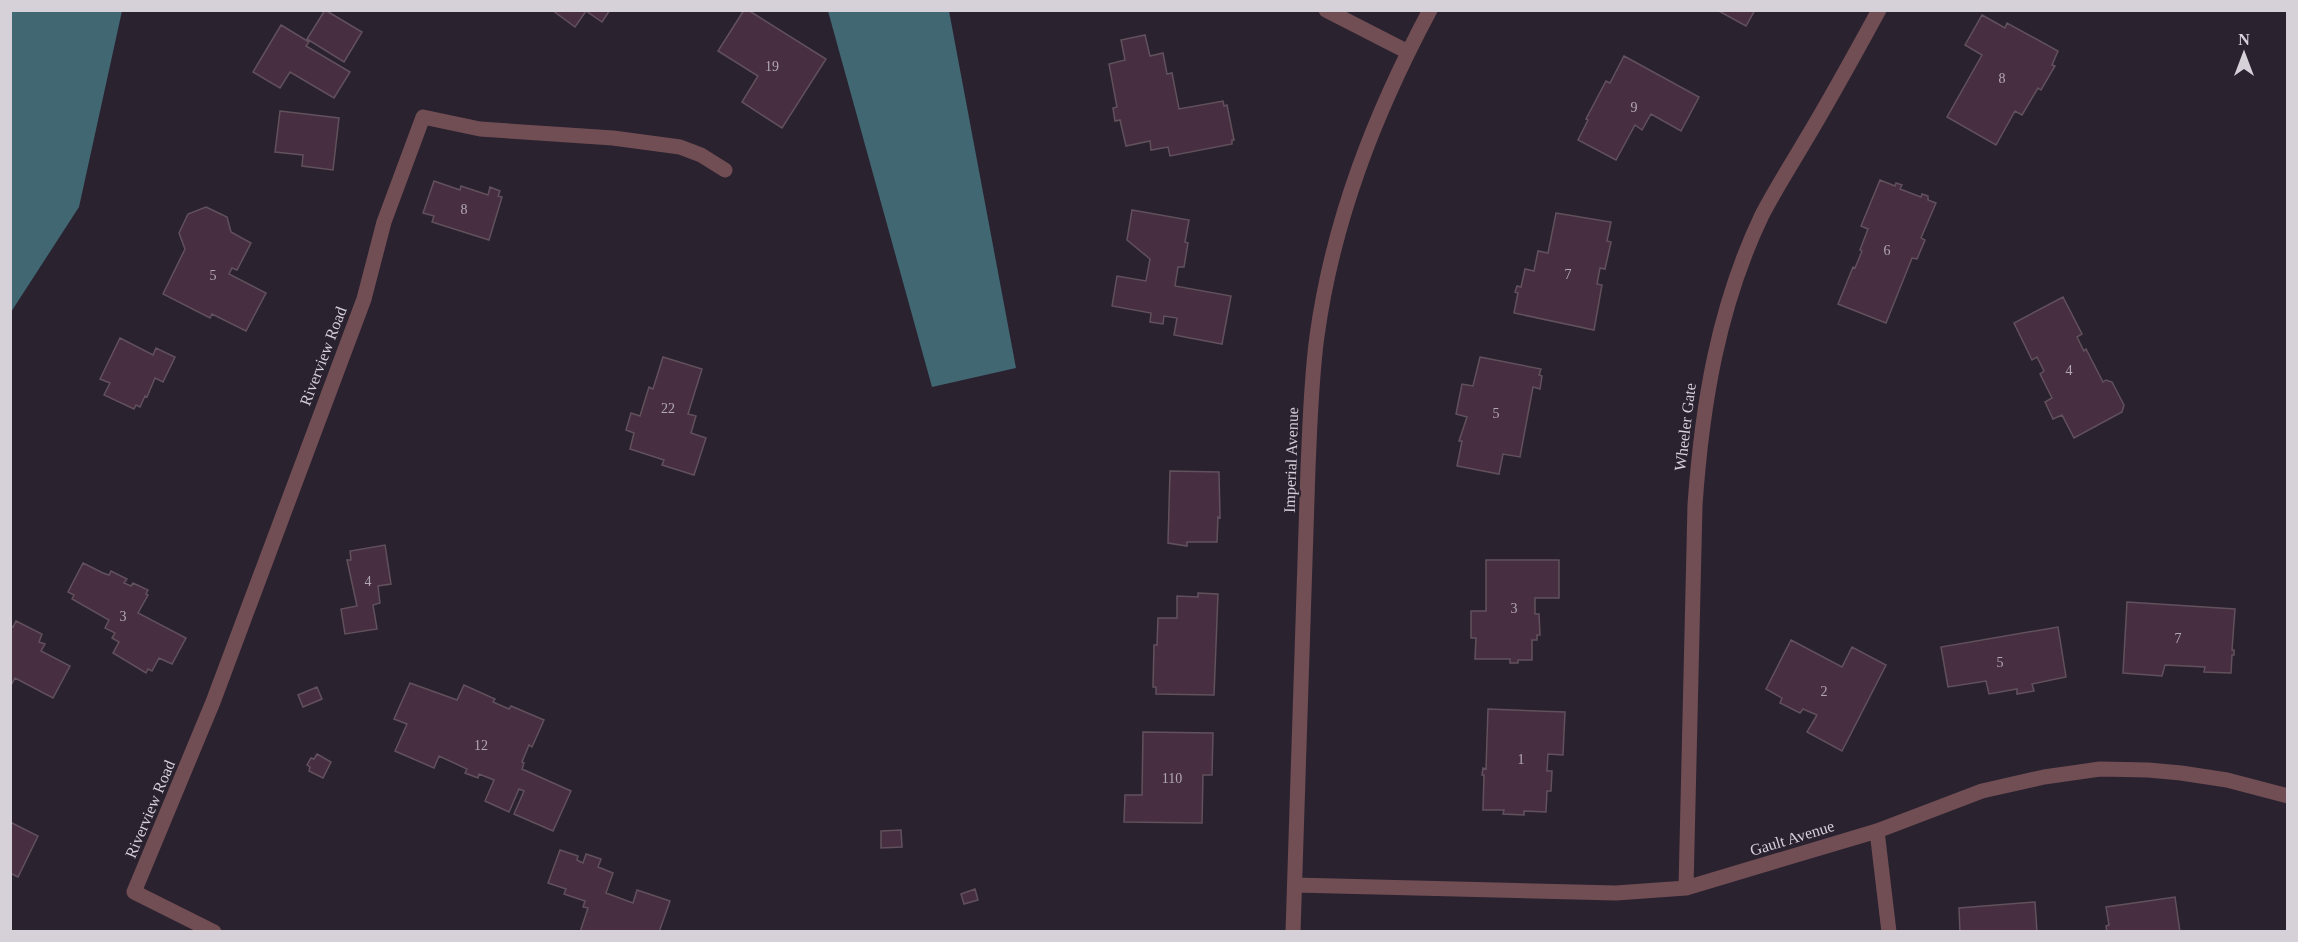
<svg xmlns="http://www.w3.org/2000/svg" width="2298" height="942" font-family="Georgia,serif">
<style>
.water{fill:#406772}
.building{fill:#482e41;stroke:#61515c;stroke-width:1.5}
.lines{fill:none;stroke-linecap:round;stroke-linejoin:round}
.lane{stroke:#714e54;stroke-width:15}
.street{stroke:#714e54;stroke-width:15}
.labels{text-anchor:middle;dominant-baseline:central;stroke-width:4.5;stroke-linejoin:round;paint-order:stroke}
.number-label{font-size:14px;fill:#b2a8b3}
.street-label{font-size:16px;fill:#d6d0d9;stroke:#2b2230}
</style>
<rect width="100%" height="100%" fill="#2b2230"/>
<path class="water" d="M11,10l111,1 -43,196 -68,105z
M828,11h121l67,357 -84,19z"/>
<path class="building" d="M325,10l37,22 -18,30 -37,-23z
M552,10h58l-8,12 -16,-11 -11,16z
M744,10h4l78,49 -44,69 -40,-26 16,-26 -40,-25z
M1717,10h38l-9,16z
M1982,15l23,13 2,-5 51,28 -6,14 3,1 -14,24 -3,-2 -16,27 -7,-4 -19,34 -49,-28 35,-62 -17,-10z
M281,25l28,17 -3,4 44,26 -16,26 -44,-26 -10,16 -27,-16z
M1145,35l5,21 13,-3 4,21 5,-1 7,36 44,-8 1,5 3,-1 7,35h-2v4l-62,12 -2,-9 -17,3 -1,-9 -24,5 -6,-26 -5,1 -2,-13 4,-1 -8,-43 16,-4 -4,-20z
M1624,56l75,41 -18,34 -30,-17 -9,16 -7,-5 -19,35 -38,-20 10,-20 -2,-1 20,-38 4,2z
M280,111l59,7 -6,52 -31,-4 1,-11 -28,-3z
M1880,180l15,6 1,-3 6,2 -2,4 21,8 1,-3 6,2v4l8,3 -15,35 4,2 -8,19 -5,-1 -26,65 -48,-19 15,-37 2,1 7,-17 -2,-1 8,-21 -7,-3z
M434,181l26,9 1,-4 27,9 2,-8 10,4 -2,5 4,1 -13,43 -57,-18 2,-6 -11,-3z
M206,207l21,10 4,15 20,11 -14,27 -5,-2 -3,6 37,19 -20,38 -34,-17 -2,4 -47,-24 22,-45 -6,-16 9,-19z
M1132,210l57,10 -4,22 3,1 -4,24h-6l-3,19 56,10 -9,48 -48,-9 3,-17 -13,-2 -1,8 -13,-2 1,-9 -39,-7 5,-30 29,5 4,-22 -23,-19z
M1556,213l55,9 -4,19 4,1 -6,27 -5,-1 -3,16 5,1 -8,45 -80,-17 4,-20 -3,-1 2,-6 4,1 4,-18 9,2 4,-20 10,2z
M2063,297l19,37 -5,3 7,14 2,-2 17,33 3,-2 6,2 12,23 -2,7 -48,26 -12,-23 -9,4 -8,-17 7,-4 -12,-24 4,-3 -7,-14 -5,3 -18,-37z
M120,338l33,17 3,-7 19,9 -12,25 -8,-4 -8,19 -2,-1 -5,11 -4,-2 -2,4 -30,-14 6,-12 -10,-4z
M663,357l39,12 -14,45 8,2 -5,17 15,5 -12,37 -32,-10 2,-5 -34,-11 4,-16 -8,-3 5,-17 9,3 9,-29 4,2z
M1480,357l61,12 -2,6 3,1 -2,13 -7,-2 -13,70 -17,-3 -4,20 -42,-8 5,-25h-3l8,-24 -11,-3 6,-30 11,2z
M1170,471l49,1 1,46 -2,-1 -1,25h-30v4l-19,-3z
M385,545l6,39 -13,2 2,17 -7,2 4,24 -32,5 -4,-25 16,-3 -10,-46h4l-1,-9z
M1486,560h73v38h-24v16h4l1,21h-3v5h-5v20h-14v3h-8v-4h-35l1,-21h-5v-27h15z
M83,563l20,10 6,2 2,-4 16,8 -3,4 7,3 2,-3 15,7 -2,4 2,1 -10,18 48,25 -14,26 -13,-6 -7,13 -4,-2 -2,4 -33,-20 6,-11 -7,-4 3,-5 -10,-5 4,-8 -37,-21 2,-4 -6,-3z
M1198,593l20,1 -4,101 -58,-1v-7h-3l1,-42h3l1,-27h19v-22l21,1z
M2127,602l108,7 -3,41h2v5h-2l-1,18 -27,-1 1,-5 -40,-2 -3,11 -39,-3z
M16,621l26,13 -3,8 6,2 -4,7 29,15 -17,32 -38,-20 -5,9v-61l3,1z
M2058,627l8,50 -34,7 2,7 -17,3v-5l-28,5 -3,-13 -38,6 -7,-40z
M1791,640l51,27 10,-20 34,18 -44,86 -35,-19 10,-17 -14,-6 -3,4 -20,-10 2,-5 -16,-9z
M410,683l47,17 7,-15 31,14 -2,3 16,7 2,-3 33,14 -12,27 -3,-2 -7,17 2,1 -2,6 49,22 -18,40 -39,-17 10,-23 -5,-2 -10,23 -24,-11 9,-21 -15,-6 -1,4 -13,-5 2,-4 -28,-13 -5,12 -39,-17 12,-27 -13,-5z
M317,687l5,12 -19,8 -5,-12z
M1488,709l77,3 -2,43 -15,-1 -1,17h5l-1,20h-4l-1,21 -22,-1v4l-21,-1 1,-4h-21l1,-35h-2l1,-7 3,1z
M1143,732l70,1 -1,42h-9l-1,48 -78,-1 1,-27h17z
M317,754l14,8 -8,16 -14,-7 1,-4 -3,-2 4,-7 3,1z
M10,822l28,14 -20,41 -8,-4z
M901,830l1,17 -21,1v-17z
M560,850l18,6 -1,4 6,3 3,-9 15,5 -3,8 15,6 -7,20 27,10 4,-13 33,11 -11,31h-79l8,-24 -5,-1 2,-6 -21,-7 2,-5 -18,-6z
M975,889l3,11 -14,4 -3,-10z
M2175,897l5,35h-73l-1,-6 3,-1 -3,-18z
M2035,902l2,30h-77l-1,-24z"/>
<g class="lines">
<path class="lane" d="M1326,10l82,42"/>
<path class="street" d="M1877,831l12,101
M1295,885l321,8 70,-5 191,-57 105,-40 62,-14 56,-8 48,1 33,3 46,7 61,16
M1686,888l9,-383c7,-100 23,-198 67,-290 13,-25 29,-50 43,-74 26,-43 50,-87 74,-131
M214,932l-80,-40 79,-190 151,-403 20,-77 39,-105 57,12 133,9 67,9 21,8 24,15
M1293,932l15,-464c2,-44 3,-88 9,-132 16,-116 58,-223 113,-326"/>
</g>
<g class="labels">
<g class="number-label">
<text x="772" y="66">19</text>
<text x="2002" y="78">8</text>
<text x="1634" y="107">9</text>
<text x="464" y="209">8</text>
<text x="1887" y="250">6</text>
<text x="1568" y="274">7</text>
<text x="213" y="275">5</text>
<text x="2069" y="370">4</text>
<text x="668" y="408">22</text>
<text x="1496" y="413">5</text>
<text x="368" y="581">4</text>
<text x="1514" y="608">3</text>
<text x="123" y="616">3</text>
<text x="2178" y="638">7</text>
<text x="2000" y="662">5</text>
<text x="1824" y="691">2</text>
<text x="481" y="745">12</text>
<text x="1521" y="759">1</text>
<text x="1172" y="778">110</text>
</g>
<g class="street-label">
<text transform="translate(323 356) rotate(-69)">Riverview Road</text>
<text transform="translate(1685 427) rotate(-83)">Wheeler Gate</text>
<text transform="translate(1291 460) rotate(-88)">Imperial Avenue</text>
<text transform="translate(150 809) rotate(-67)">Riverview Road</text>
<text transform="translate(1792 838) rotate(-17)">Gault Avenue</text>
</g>
</g>
<rect width="2298" height="942" fill="none" stroke="#d6d0d9" stroke-width="24"/>
<g transform="translate(2244 54)" stroke="#2b2230" stroke-width="4.5" paint-order="stroke">
<path d="M0-4.5L10 22L0 15L-10 22Z" fill="#d6d0d9"/>
<text y="-9" font-size="16" font-weight="bold" text-anchor="middle" fill="#d6d0d9">N</text>
</g>
</svg>
